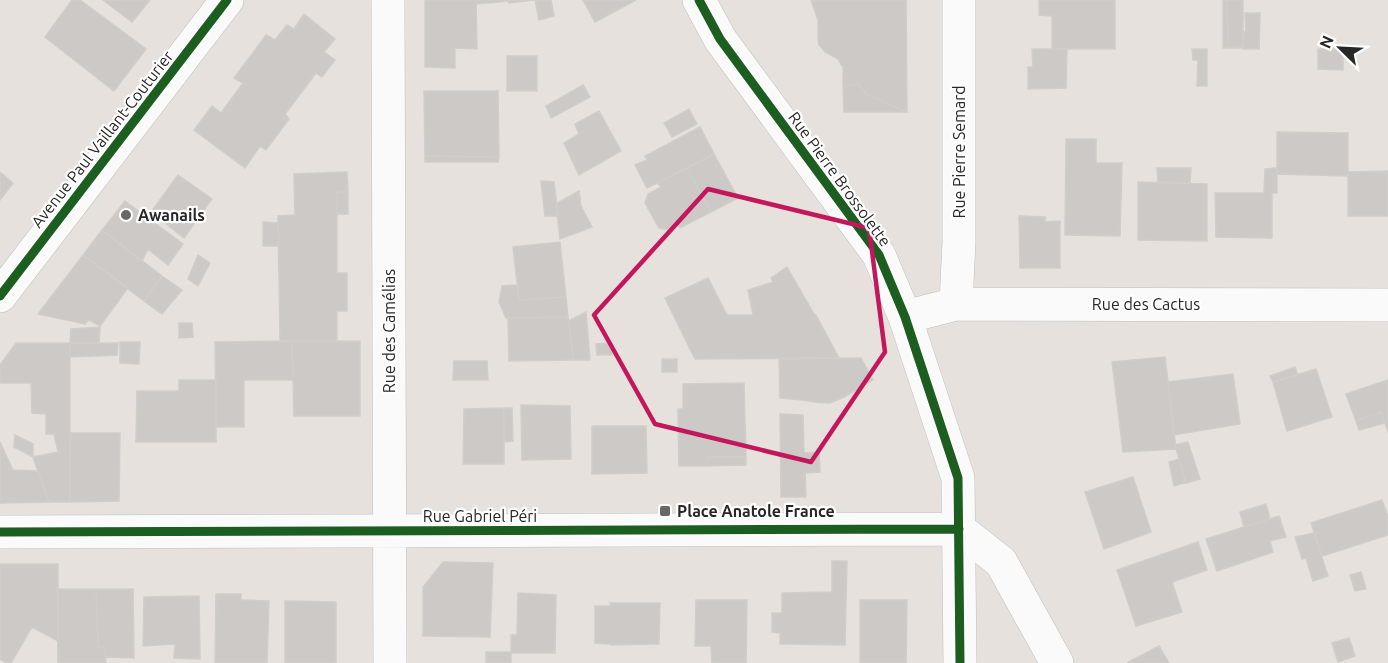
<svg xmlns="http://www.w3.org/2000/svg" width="1388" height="663" font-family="Ubuntu,sans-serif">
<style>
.building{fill:#ccc9c6;stroke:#d1cdc9;stroke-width:1.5}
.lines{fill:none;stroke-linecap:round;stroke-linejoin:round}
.minor-casing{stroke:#bfbebe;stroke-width:34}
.tertiary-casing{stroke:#bfbebe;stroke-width:34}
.minor{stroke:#fbfafa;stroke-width:33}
.tertiary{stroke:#fbfafa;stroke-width:33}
.cycleway-casing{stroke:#fff;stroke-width:13}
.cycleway{stroke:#1b5e20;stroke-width:9}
.marked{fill:none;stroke:#c2185b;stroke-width:4.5;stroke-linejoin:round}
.poi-dot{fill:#6a6866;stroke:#fff;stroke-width:2}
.labels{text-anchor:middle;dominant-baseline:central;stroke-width:4.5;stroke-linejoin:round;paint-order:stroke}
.street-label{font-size:16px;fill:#272727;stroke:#fff}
.poi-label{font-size:16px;font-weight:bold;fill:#272727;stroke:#fff;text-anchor:start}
</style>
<rect width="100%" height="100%" fill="#e6e1dc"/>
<path class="building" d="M72,0h8l66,49 -32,42 -69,-54z
M103,0h47l-18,22z
M425,0h51l1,49 -22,-1v20l-30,-1z
M476,0h58l-25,3v-2l-33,3z
M535,0h16l3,16 -15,4z
M583,0h53l-41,22z
M811,0h95l1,112 -41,-18 -8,-11 -15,4v-20l-5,-8 -13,-7 -6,-7 -1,-6v-19z
M1039,0h76v49h-63v-33l-13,-1z
M1223,0h4l1,47 15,1h-20z
M1227,0h16v47h-15z
M1245,13h15l-1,36h-16v-16l3,-2z
M304,14l31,25 -11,13 11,8 -13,17 -6,-4 -31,41 4,5 -23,31 -6,-4 -15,22 -51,-38 18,-24 9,7 22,-30 -9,-5 32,-43 9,5 12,-15 7,4z
M1032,49h35l-1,39 -38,1v-22h5z
M1192,49h15v37h-10l1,-26h-5z
M1318,49h25v21l-25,-1z
M507,56h30v35h-30z
M858,83l8,11 41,18h-63l-1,-25z
M583,85l7,12 -39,21 -5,-12z
M424,91h74l1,66 -74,-1z
M689,109l8,15 -25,13 -8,-14z
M599,111l22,40 -42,24 -15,-32 15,-9 -4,-10z
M700,127l14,27 -67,34 -12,-23 12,-5 -2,-4z
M1277,132l71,1v43l-71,-2z
M1066,139h30v24h26l-2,73 -55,-1z
M714,154l24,44 -27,14 -24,-44z
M425,156l74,1 -1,5h-73z
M687,168l24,44 -31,16 -1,-3 -11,5 -9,-2 -14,-25 3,-9 13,-7 -3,-4z
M1157,168h34l-1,15 -32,-1z
M1277,168v25h-5v45l-56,-1 -1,-44h49l1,-24z
M1388,171v45h-40v-44z
M0,172l13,11 -13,17z
M347,172l1,20h-11v81h10v38h-10v30h-57l-2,-125 17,-1 -1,-41z
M178,175l34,24 -28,39 -33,-26z
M541,181l13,1 4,34h-13z
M1138,182l69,2v57l-69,-1z
M579,191l2,15 11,21 -32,12 -4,-35z
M337,192h11v22h-11z
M125,201l58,43 -15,21 -20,-16 -6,12 -40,-31z
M1019,216l26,1v5l15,-1v47h-40z
M263,222l15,1 1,23h-16z
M102,230l60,46 -18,25 -61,-46z
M560,242l6,55 -47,3 -6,-53z
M83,255l45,33 -28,38 -11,-6 -4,4 -47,-10z
M198,255l12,8 -12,23 -10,-7z
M787,267l27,47 2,1 23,43 -144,1 -30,-61 43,-20 19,37h26l-5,-25 25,-8 -2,-4z
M162,276l20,14 -20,24 -18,-13z
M518,285l1,15 47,-3 2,20 -62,1 -7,-16 3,-16z
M586,312l4,48h-17l-4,-39z
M568,317l5,43 -64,1 -1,-43z
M179,323h13l1,14 -14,1z
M100,327l-1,16h-29l1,-14z
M292,341h68v75h-66z
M292,341l1,39h-49v47h-28l-1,-85z
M120,342h20l-1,22 -19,-1z
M16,343h54v159h-21l-16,-45 25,-5 -4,-18h-8v-20l-14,-1 -1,-30h-31v-18z
M70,343h48l-1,12 -47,2z
M610,343l2,12h-15l-1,-11z
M1165,357l11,92 -53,3 -11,-90z
M861,358l12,22 -29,17 -14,6 -16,-1 -11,-2 -23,-2 -1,-39z
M662,359h15v13h-15z
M454,361h33l1,19h-35z
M1295,367l3,8 -25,7 -3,-6z
M1316,369l16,48 -45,14 -14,-49z
M1233,374l7,50 -66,11 -6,-53z
M179,380h37v62h-80l1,-51h42z
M1388,380v52l-7,-20 -25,9 -10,-27z
M744,383l2,74h-38l-1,9h-28l-1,-57h5v-25z
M521,405l49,1 1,53 -49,1z
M504,408h8l1,33 -9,1z
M504,408v56h-41l1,-55z
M1381,412l4,11 -26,7 -3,-9z
M780,414l23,1 1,38 15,-1 1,20 -15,1 1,24h-25z
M592,426h54l1,47 -55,1z
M71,433h49l-1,68 -49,1z
M15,435l18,9v13l-19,-10z
M0,442l13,28 25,1 11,31 -49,1z
M1188,442l12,37 -14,4 -11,-38z
M708,457h38v8l-39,1z
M1179,459l7,23 -12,4 -5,-24z
M1133,477l18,55 -47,17 -19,-57z
M1382,500l6,17v18l-66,21 -11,-33z
M1266,504l4,15 -26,8 -4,-15z
M1279,516l7,21 -16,4 3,11 -56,19 -11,-32z
M1314,533l14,43 -15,5 -7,-23 -4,1 -7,-22z
M1198,542l9,28 -35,12 10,30 -46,14 -19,-56z
M832,561h15l-2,84 -65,-1v-11l-8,-1v-19h10v-20l50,-1z
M443,562l50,1 -3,74 -67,-1v-49z
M0,564h58v77l-26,-14 -21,36h-4l-7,-4z
M1361,572l5,17 -11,2 -5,-16z
M57,589h39l2,58h7l1,16h-48z
M96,589h37l1,69 -28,-1 -1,-10h-7z
M518,593l38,2 -1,58h-44v-18h6z
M216,594h25v6l28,1 -2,62h-52z
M199,596l1,63 -26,-1 1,-14 -32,2 1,-49z
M696,600h51l-1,63h-34l-1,-17h-16z
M860,600h47l-1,63h-46z
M285,601l51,1v61h-51z
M610,603h50l-1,41 -48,1 -2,-1 -14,-1v-37h16z
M1349,638l6,18 -17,6 -6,-19z
M1159,646l10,17h-42z
M486,652h25v11h-25z"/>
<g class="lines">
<defs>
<path id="minor" d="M388,0l2,663
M699,0l21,39 159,216 26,62 53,161 2,185
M0,296l227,-296
M956,304l3,-63v-241
M905,317l51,-13 432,1
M0,532l959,-3"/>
<path id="tertiary" d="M959,529l42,33 56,101"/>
</defs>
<use href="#minor" class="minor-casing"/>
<use href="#tertiary" class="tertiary-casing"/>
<use href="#minor" class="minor"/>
<use href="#tertiary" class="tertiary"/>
<defs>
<path id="cycleway" d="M699,0l21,39 159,216 26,62 53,161 2,185
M0,296l227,-296
M0,532l959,-3"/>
</defs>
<use href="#cycleway" class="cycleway-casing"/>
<use href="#cycleway" class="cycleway"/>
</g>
<path class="marked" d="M708,189l161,39 16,124 -74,110 -156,-38 -61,-109z"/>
<g class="poi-dot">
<circle cx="126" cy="215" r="6"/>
<rect x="659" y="505" width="12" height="12" rx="3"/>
</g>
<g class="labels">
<g class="street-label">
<text transform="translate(102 139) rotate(-52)">Avenue Paul Vaillant-Couturier</text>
<text transform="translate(959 152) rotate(-90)">Rue Pierre Semard</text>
<text transform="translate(840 179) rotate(54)">Rue Pierre Brossolette</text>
<text x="1146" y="304">Rue des Cactus</text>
<text transform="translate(389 331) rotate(-90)">Rue des Camélias</text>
<text x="480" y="516">Rue Gabriel Péri</text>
</g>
<g class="poi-label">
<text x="138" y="215">Awanails</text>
<text x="677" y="511">Place Anatole France</text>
</g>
</g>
<g transform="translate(1340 48) rotate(294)" stroke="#ffffff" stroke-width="4.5" paint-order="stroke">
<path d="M0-4.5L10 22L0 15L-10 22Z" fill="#272727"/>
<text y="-9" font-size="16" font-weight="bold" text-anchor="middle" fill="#272727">N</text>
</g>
</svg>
